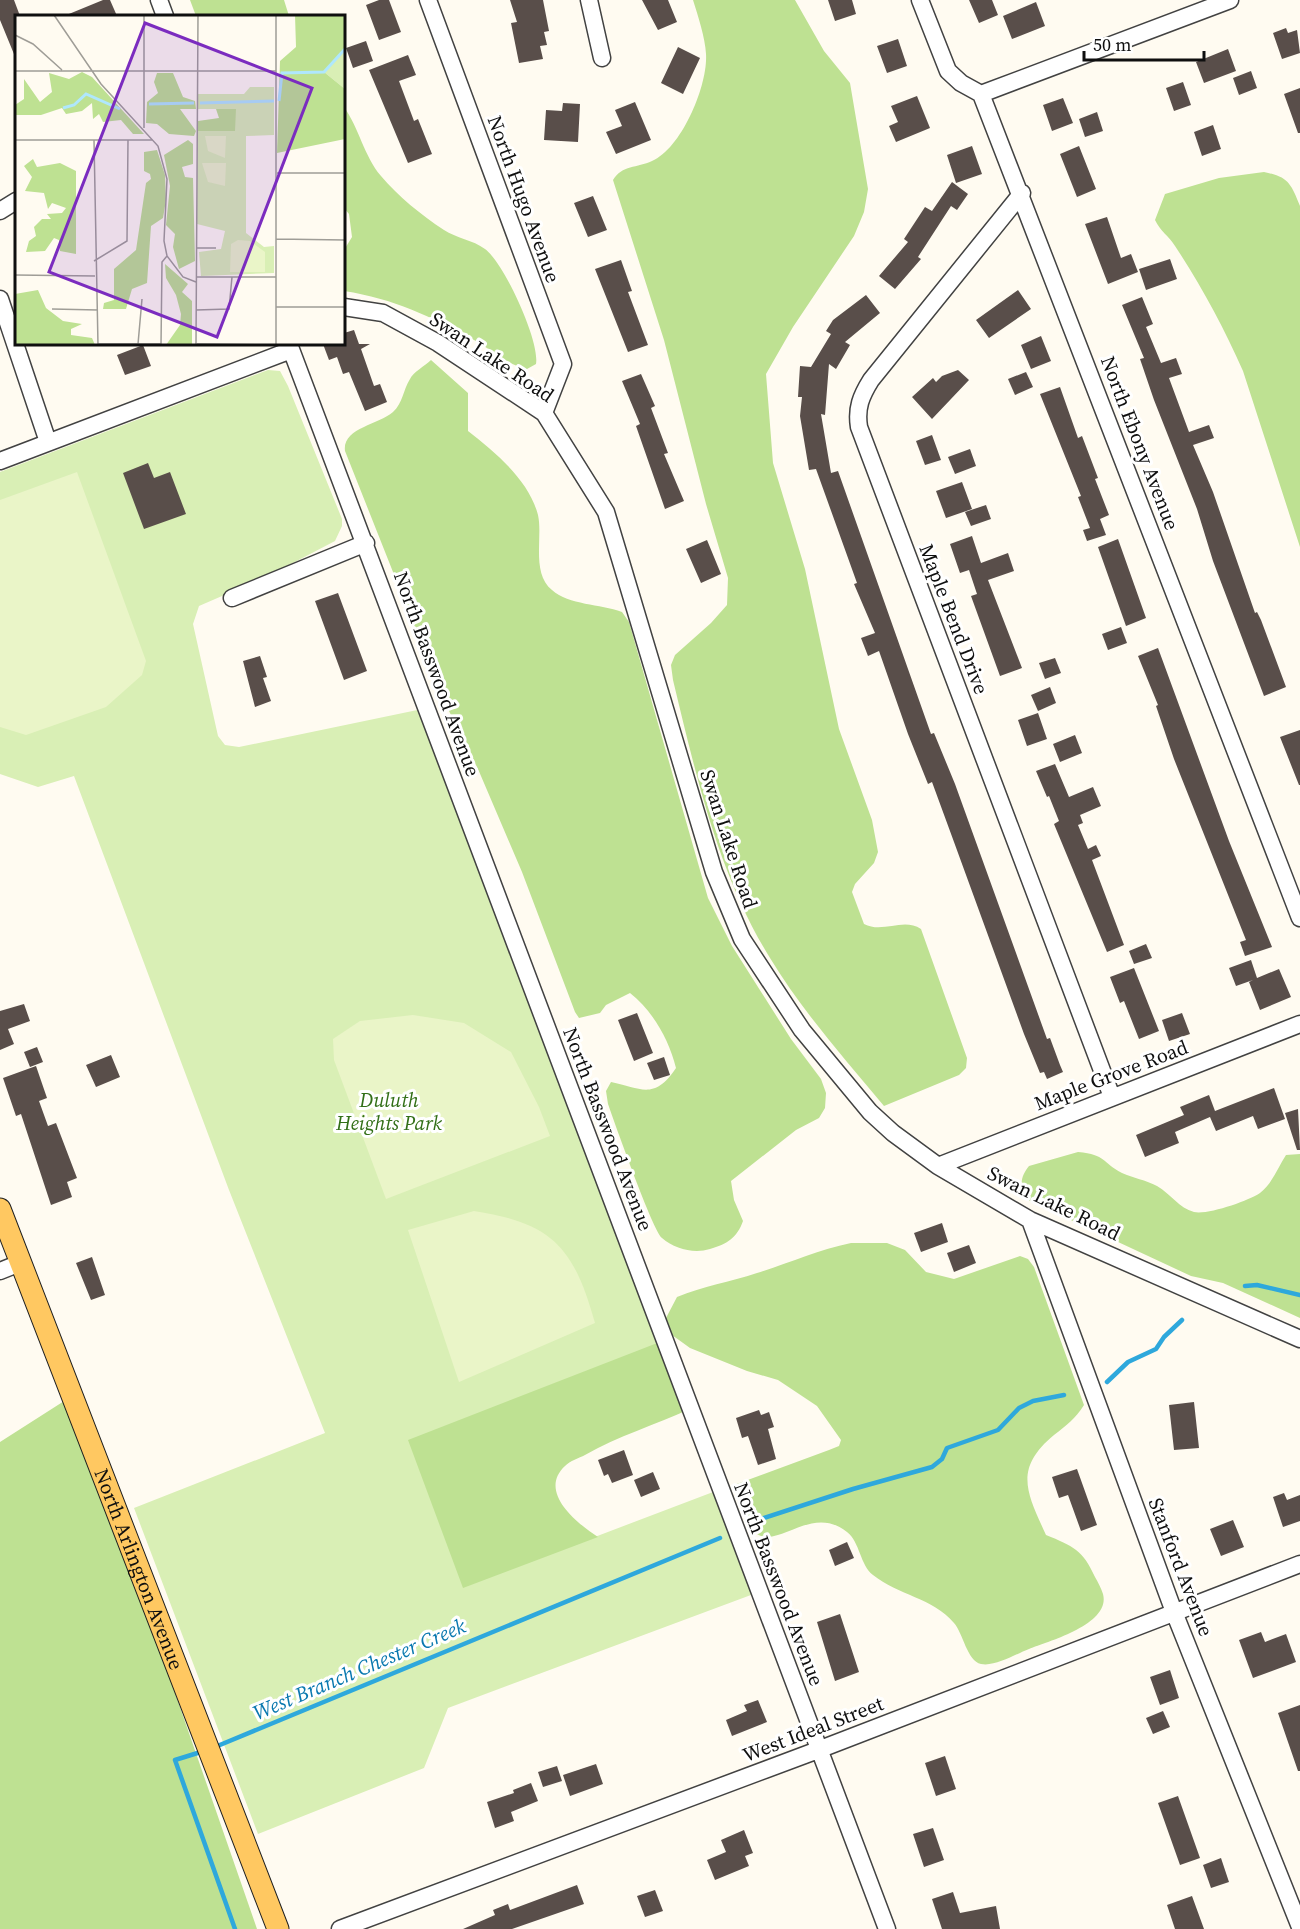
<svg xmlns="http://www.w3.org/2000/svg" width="1300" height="1929" font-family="'Source Serif 4',serif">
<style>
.green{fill:#d9efb5}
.forest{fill:#bee192}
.pitch{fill:#eaf5c8}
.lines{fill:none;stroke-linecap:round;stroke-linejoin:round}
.stream{stroke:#2ea8dc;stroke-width:4.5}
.building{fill:#594e4a}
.minor-casing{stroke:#424242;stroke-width:19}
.major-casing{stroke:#202020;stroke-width:23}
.minor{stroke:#fff;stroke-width:16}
.major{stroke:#ffc861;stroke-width:21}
.labels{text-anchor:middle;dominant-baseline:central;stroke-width:6;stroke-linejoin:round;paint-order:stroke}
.street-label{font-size:20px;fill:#0f0f0f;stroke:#fff}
.park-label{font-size:20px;font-style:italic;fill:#326f17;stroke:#fff}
.water-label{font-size:21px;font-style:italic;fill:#0978af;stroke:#fff}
.inset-river{fill:none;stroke:#afe7fd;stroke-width:3}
.inset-road{fill:none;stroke:#9f9d97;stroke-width:1.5}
.view{fill:#7b2cbf;fill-opacity:0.15;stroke:#7b2cbf;stroke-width:3}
.inset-edge{fill:none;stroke:#0f0f0f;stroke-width:3}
</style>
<rect width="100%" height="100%" fill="#fffbf1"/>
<path class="green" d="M268,370l12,1 8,15 54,133v7l-7,15 -69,36 -67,29 -6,18 25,112 7,9 14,2 188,-39 238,632 -202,247 258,-98 38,103 -311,116 -24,60 -166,66 -124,-326 191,-75 -96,-243 -155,-414 -36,11 -38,-13v-302z"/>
<path class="forest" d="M190,0h94l5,16h-93z
M693,0h102l29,51 26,32 18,106 -4,23 -10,24 -61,91 -27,47 7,89 32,106 34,160 33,91 6,32 -4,11 -19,21 -3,8 12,32c19,10 39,-7 57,5l46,129 -1,10 -7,7 -75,31c-39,-47 -82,-95 -114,-148 -52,-84 -74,-183 -97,-278l-2,-15 4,-10 36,-32 16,-18 1,-27 -22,-74 -42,-164 -51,-160c9,-15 24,-12 39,-19 30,-13 56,-76 54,-107 -1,-17 -8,-38 -13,-54z
M344,107c15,21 20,49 37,69 17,20 40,39 63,54 12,8 29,10 41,19 19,14 55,92 51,115l-9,5c-20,-4 -35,-19 -53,-29 -45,-24 -79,-41 -130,-49v-41l8,-13 -3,-23 -5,-6z
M1264,172c25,5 27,12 36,34v341l-57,-176c-19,-43 -42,-86 -68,-125 -6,-10 -15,-15 -20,-26l10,-26 54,-16z
M431,360l37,33v38c27,21 61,49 70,84 5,22 -7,58 14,75 17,15 48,14 70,22l7,10 79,276 24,48 59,93 30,40 5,14 -1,15 -6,10 -23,12 -65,51 3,19 9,21c-6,17 -16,23 -33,28 -16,5 -35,0 -48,-11 -9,-7 -47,-114 -54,-134l-2,-13 5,-9c30,6 43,19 65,-14 -7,-28 -23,-57 -46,-75l-24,12 -6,8 -21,5 -4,-6 -53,-140 -44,-103 -33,-66 -100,-252c-3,-23 33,-26 48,-39 10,-9 10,-22 17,-33 3,-7 15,-13 21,-19z
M1078,1152c29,3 23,10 44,21 11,5 24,7 35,13 14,8 22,22 37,26 14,3 54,-11 66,-19 12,-9 18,-26 26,-38l14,-1v164l-77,-35 -32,-7 -163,-76c-8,-14 -9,-21 1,-34z
M851,1243h36l18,7 21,22 28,7 66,-23 8,3 6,8 50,138c-9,14 -17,20 -30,30 -41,34 -27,58 -8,100 27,11 37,15 49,42 3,5 6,11 8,17 8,30 -53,47 -74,55 -13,5 -34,18 -48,15 -14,-3 -18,-31 -27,-41 -21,-25 -56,-28 -81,-48 -13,-10 -13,-33 -26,-43 -35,-28 -67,16 -90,2 -9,-5 -19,-39 -23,-49l95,-35 10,-4 2,-6 -24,-34 -39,-26 -31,-9 -57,-23 -18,-13 -6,-17 11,-21c26,-11 53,-15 80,-24 32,-10 61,-23 94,-30z
M665,1340l25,69c-35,16 -72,27 -105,46 -6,3 -15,6 -20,11 -28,26 13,58 33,71l-135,51 -55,-148z
M72,1396l185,533h-257v-487z"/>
<path class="pitch" d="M77,472l69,189 -4,14 -36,32 -80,28 -26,-8v-227z
M413,1015l51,8 47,29 28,55 11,29 -164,63 -52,-139 -1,-21 27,-18z
M474,1211c79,12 100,37 121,112l-136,59 -51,-152z"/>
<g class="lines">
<path class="stream" d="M1245,1286l12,-1 43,10
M1107,1382l21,-20 28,-13 8,-12 18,-17
M758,1520l95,-31 79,-22 10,-8 5,-11 51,-18 21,-22 14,-7 31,-6
M215,1747l505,-209
M204,1751l-29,9 60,169"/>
</g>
<path class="building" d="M0,0h14l6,16h-4v43l-16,-39z
M103,0h7l7,16h-53z
M379,0h10l12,32 -22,8 -13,-35z
M510,0h33l6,31 -5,1 3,13 -7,1 3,13 -24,4 -8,-40 6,-1z
M642,0h26l9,22 -19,8z
M828,0h24l4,14 -21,7z
M969,0h23l6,15 -19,8z
M1036,2l9,24 -33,13 -9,-23z
M1286,28l2,5 9,-3 3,23 -18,6 -9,-26z
M898,39l9,27 -20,7 -10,-27z
M366,41l7,20 -20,7 -7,-20z
M678,47l22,11 -17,36 -22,-11z
M1228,49l8,22 -32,12 -8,-21z
M408,55l8,20 -17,6 15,40 4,-2 14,35 -24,9 -39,-93z
M1251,71l6,17 -18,7 -6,-17z
M1183,82l8,23 -17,6 -8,-23z
M1300,88v45h-2l-14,-39z
M917,96l13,32 -34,14 -7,-16 9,-4 -7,-16z
M1063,98l10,25 -21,8 -9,-26z
M635,102l16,38 -35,14 -10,-22 16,-6 -7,-16z
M563,103l17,1 -2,38 -34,-2 2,-30 16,1z
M1097,112l6,19 -18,6 -6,-18z
M1213,125l8,24 -19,7 -8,-24z
M972,146l10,28 -26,9 -9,-28z
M1079,146l17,43 -19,8 -17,-43z
M952,182l16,12 -11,16 -6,-4 -33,51 3,2 -26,30 -16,-13 29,-34 -4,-3 21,-32 7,4z
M593,196l14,34 -19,7 -14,-34z
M1107,217l14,41 10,-4 7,18 -30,12 -23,-60z
M1170,259l7,20 -31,11 -7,-21z
M621,260l11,31 -4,1 20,53 -20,7 -33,-83z
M1018,290l13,19 -42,29 -13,-18z
M866,295l14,18 -35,29 5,3 -14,24 -7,-5 -4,51 -4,-1 10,59 7,-2 93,263 3,-1 21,51 92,255 3,-1 10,27 3,7 -16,7 -3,-7 -4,1 -16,-39 -70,-192 -22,-60 -4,2 -20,-50 -29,-83 -11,5 -7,-18 14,-5 -21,-49 3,-1 -41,-114 -7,1 -9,-54 2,-19h-4l2,-31 11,1 20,-33 -5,-3 7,-11z
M1142,297l11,27 -7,3 15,36 15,-5 6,16 -13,4 20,54 20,-7 5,13 -21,7 20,47 42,121 2,-1 4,8 25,67 -22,9 -51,-135 -16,-52 -43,-109 -14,-41 4,-1 -22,-53z
M354,330l5,14h11l-9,5 13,37 6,-2 7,18 -22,9 -16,-39 -6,2 -6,-17 -8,3 -6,-16h21v-11z
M1041,336l10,25 -20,8 -10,-24z
M143,345l8,21 -26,9 -8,-20z
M958,370l11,10 -37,39 -20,-22 21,-19 3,4 6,-6z
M1026,372l7,15 -18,8 -7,-16z
M641,374l14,32 -4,2 17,45 -4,1 20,47 -19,8 -29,-83 4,-2 -18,-43z
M1060,387l18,51 4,-2 16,42 -3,1 14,36 -9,4 6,16 -19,6 -4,-11 7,-2 -12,-31 3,-1 -41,-102z
M932,435l9,25 -16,5 -9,-24z
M970,449l6,17 -21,8 -7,-17z
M148,463l6,15 16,-6 16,42 -42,15 -21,-56z
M962,482l10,27 -26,9 -10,-27z
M986,505l5,14 -20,7 -6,-14z
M972,536l9,27 27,-10 6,18 -26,9 34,88 -22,8 -29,-80 6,-2 -8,-24 -9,3 -10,-29z
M1118,539l28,79 -20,8 -28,-79z
M707,540l14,34 -20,9 -15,-34z
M338,593l29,78 -23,9 -29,-79z
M1121,627l6,16 -19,7 -6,-16z
M1158,648l71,193 43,106 -27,9 -5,-14 6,-2 -72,-181 -18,-53 2,-1 -20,-49z
M260,656l7,21 -4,1 8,23 -16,6 -12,-46z
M1055,658l6,15 -16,6 -6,-16z
M1050,687l6,16 -18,8 -7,-16z
M1038,713l9,26 -20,7 -9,-26z
M1300,730v55h-1l-19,-48z
M1075,735l7,18 -22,9 -7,-18z
M1055,764l14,33 24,-10 8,19 -21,9 3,8 -5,2 10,24 8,-4 5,11 -9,4 32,85 -17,7 -53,-128 5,-3 -10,-25 -2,1 -11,-26z
M1146,944l6,14 -18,6 -5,-13z
M1251,960l6,18 22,-9 12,28 -31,13 -11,-28 4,-2 -17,6 -7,-18z
M1134,968l25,63 -20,8 -15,-38 -4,2 -10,-26z
M24,1004l6,17 -22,8 6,15 -14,6v-39z
M637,1013l16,40 -19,8 -16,-41z
M1182,1013l8,21 -21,7 -7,-21z
M37,1047l6,15 -13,5 -6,-15z
M111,1055l9,22 -24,10 -10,-22z
M664,1057l6,18 -16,5 -7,-17z
M36,1066l11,32 -8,3 9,25 8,-3 21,55 -10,4 5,15 -21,8 -30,-91 -5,2 -13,-38z
M1274,1088l11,31 -27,10 -5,-13 -37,15 -6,-14 -35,15 4,11 -34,14 -9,-22 48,-20 -4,-8 29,-12 6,16z
M1298,1109l2,41h-3l-12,-37z
M942,1223l6,19 -27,10 -7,-19z
M969,1245l7,18 -22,9 -7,-19z
M92,1257l13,38 -14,5 -15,-37z
M1194,1402l5,46 -25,2 -5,-45z
M759,1410l2,5 8,-3 5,15 -6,2 8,30 -18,6 -10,-29 -6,2 -6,-20z
M624,1450l9,25 -21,8 -4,-9 -4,2 -6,-16z
M1077,1469l20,56 -16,6 -13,-36 -9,3 -7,-21z
M653,1472l7,17 -19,8 -7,-17z
M1284,1493l3,7 13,-5v26l-17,6 -10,-30z
M1233,1520l11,27 -23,9 -11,-27z
M847,1542l7,16 -19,8 -6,-16z
M840,1614l19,58 -24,9 -18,-59z
M1261,1632l4,10 21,-8 10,28 -43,16 -14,-38z
M1170,1670l9,28 -19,7 -10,-28z
M758,1700l9,22 -35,14 -6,-16 21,-9 -3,-6z
M1300,1705v66h-2l-20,-58z
M1163,1711l7,16 -17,7 -7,-16z
M945,1756l11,33 -20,7 -11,-33z
M596,1764l7,20 -33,12 -7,-21z
M557,1766l5,15 -19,6 -5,-15z
M531,1783l7,18 -27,11 3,9 -19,7 -8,-26 27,-9 -1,-3z
M1178,1796l22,62 -20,7 -22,-62z
M933,1828l11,32 -20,7 -11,-33z
M744,1830l9,23 -8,3 4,10 -34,14 -8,-20 19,-8 -5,-12z
M1221,1858l8,24 -18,6 -8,-23z
M577,1885l7,19 -72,25h-49l32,-14 -2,-5 15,-6 2,6z
M655,1890l8,21 -18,6 -8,-21z
M953,1892l7,21 36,-7 4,23h-58l-10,-30z
M1192,1896l12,33h-29l-8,-24z"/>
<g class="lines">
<defs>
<path id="minor" d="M159,0l6,16
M428,0l135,364 -19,49
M589,0l13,58
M920,0l28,71 13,12 20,11 319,824
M981,94l249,-94
M1022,193l-151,187c-10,16 -15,28 -12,47l253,670
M0,211l16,-10
M0,299l48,143
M344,307l39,6 55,30 106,70 62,99 108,360 28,67 60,91 68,82 23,21 45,33 92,54 270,119
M289,344l598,1585
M0,461l291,-111
M232,598l134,-55
M938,1166l362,-142
M1030,1220l144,392 126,315
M0,1271l20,-8
M340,1929l478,-179 482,-186"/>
<g id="major">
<path id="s1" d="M0,1209l278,720"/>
</g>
</defs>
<use href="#minor" class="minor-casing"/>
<use href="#major" class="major-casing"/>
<use href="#minor" class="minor"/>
<use href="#major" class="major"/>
</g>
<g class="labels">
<g class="street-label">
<text transform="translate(524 199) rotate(70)">North Hugo Avenue</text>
<text transform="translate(492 357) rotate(34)">Swan Lake Road</text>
<text transform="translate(1140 443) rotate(69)">North Ebony Avenue</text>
<text transform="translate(954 619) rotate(69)">Maple Bend Drive</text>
<text transform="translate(437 674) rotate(70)">North Basswood Avenue</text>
<text transform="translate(729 839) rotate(72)">Swan Lake Road</text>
<text transform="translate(1111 1075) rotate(-21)">Maple Grove Road</text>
<text transform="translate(608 1129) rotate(69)">North Basswood Avenue</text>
<text transform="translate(1054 1203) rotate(26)">Swan Lake Road</text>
<text transform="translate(1181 1567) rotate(69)">Stanford Avenue</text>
<text stroke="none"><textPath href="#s1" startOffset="386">North Arlington Avenue</textPath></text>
<text transform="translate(779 1584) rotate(69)">North Basswood Avenue</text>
<text transform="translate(813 1729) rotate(-21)">West Ideal Street</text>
</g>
<g class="park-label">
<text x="389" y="1100">Duluth<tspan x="389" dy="23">Heights Park</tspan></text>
</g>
<g class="water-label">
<text transform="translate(359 1669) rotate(-23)">West Branch Chester Creek</text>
</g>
</g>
<g transform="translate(15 15)">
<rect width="330" height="330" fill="#fffbf1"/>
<path d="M330,34v40l-21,-17zM235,72h24v48l-28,1v97l18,14 10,-1v27l-73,3 -2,-24 22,-3 4,-18 -28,-7v-93l39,-22h-38v-15h46z" fill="#d9efb5"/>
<path d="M280,0h50v34l-21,23 21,17v50l-68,14 3,-92 16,-14zM67,57l10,5 52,57h-11l-12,-14 -18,2 -4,-8 -6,5 -1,-16 -10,8 -16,3 -4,-6 -21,7h-26v-10l9,-6v-20l16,23 12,-10 -3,-19 20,6zM142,58h16l10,24 12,4 1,8h-16l16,22 -2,5 -25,-2 -12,-10 -11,-1 1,-21 11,-9 -4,-11zM201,94h20l-1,22h-38l1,-10 21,-3zM173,125l5,4v20l-11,3 3,10 8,1 2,83 -16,8 -6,-22 2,-13 -9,-9 4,-39 -6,-31zM142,135l8,25 1,25 -3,18 -12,8 -4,57 -15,6 -6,20h-23l1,-6 10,-3v-31l22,-19 10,-67 5,-4 -1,-5 -6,-3v-19zM18,144l4,8 23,-4 16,8v83l-16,-3 -1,-11 -5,-2 -9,13 -19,1 3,-11 7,-5 -2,-9 8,-8h9l-4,-5 15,-1 4,-5 -14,-5 -4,6 -4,-16 -19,-2 7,-14 -8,-11zM150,249l23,20 -6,8 10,9v44h-26l14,-20 1,-11 -5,-19 -10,-17zM23,275l8,18 17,13 19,3 -11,5v6l21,3 3,7h-80v-51z" fill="#bee192"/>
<path d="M190,121h21l-1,22 -17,-7zM187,148h24l-1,23 -17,-4zM223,225l12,1 15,11v20h-35l1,-28z" fill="#eaf5c8"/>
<path class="inset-river" d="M264,86l3,-28 42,-1 21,-23M185,88l74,-2M134,89l45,-1M48,93l11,-3 12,-11 34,15"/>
<path class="inset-road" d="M39,0l47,69 57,62 9,33 -3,62 3,15 16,21 13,5M0,20l18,9 29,26M0,56h261M129,113v-113M0,125h138M79,125l4,205M262,158h68M261,224l69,1M181,233h20M79,246l33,-20 1,-101M0,260l80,1M182,262h79M261,292h69M37,294l46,1M181,295l33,-1 3,-32M83,329h63M123,329l4,-45M182,329l79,1M146,330l1,-83 5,-6M181,330l2,-330M261,330v-330"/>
<path class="view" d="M130,8l167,65 -95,249 -168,-65z"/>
<rect width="330" height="330" class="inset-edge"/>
</g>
<path d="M1084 51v9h120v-9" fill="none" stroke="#0f0f0f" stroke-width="3"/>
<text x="1093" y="51" font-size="18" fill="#0f0f0f" stroke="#ffffff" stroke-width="4.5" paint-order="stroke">50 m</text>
</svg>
